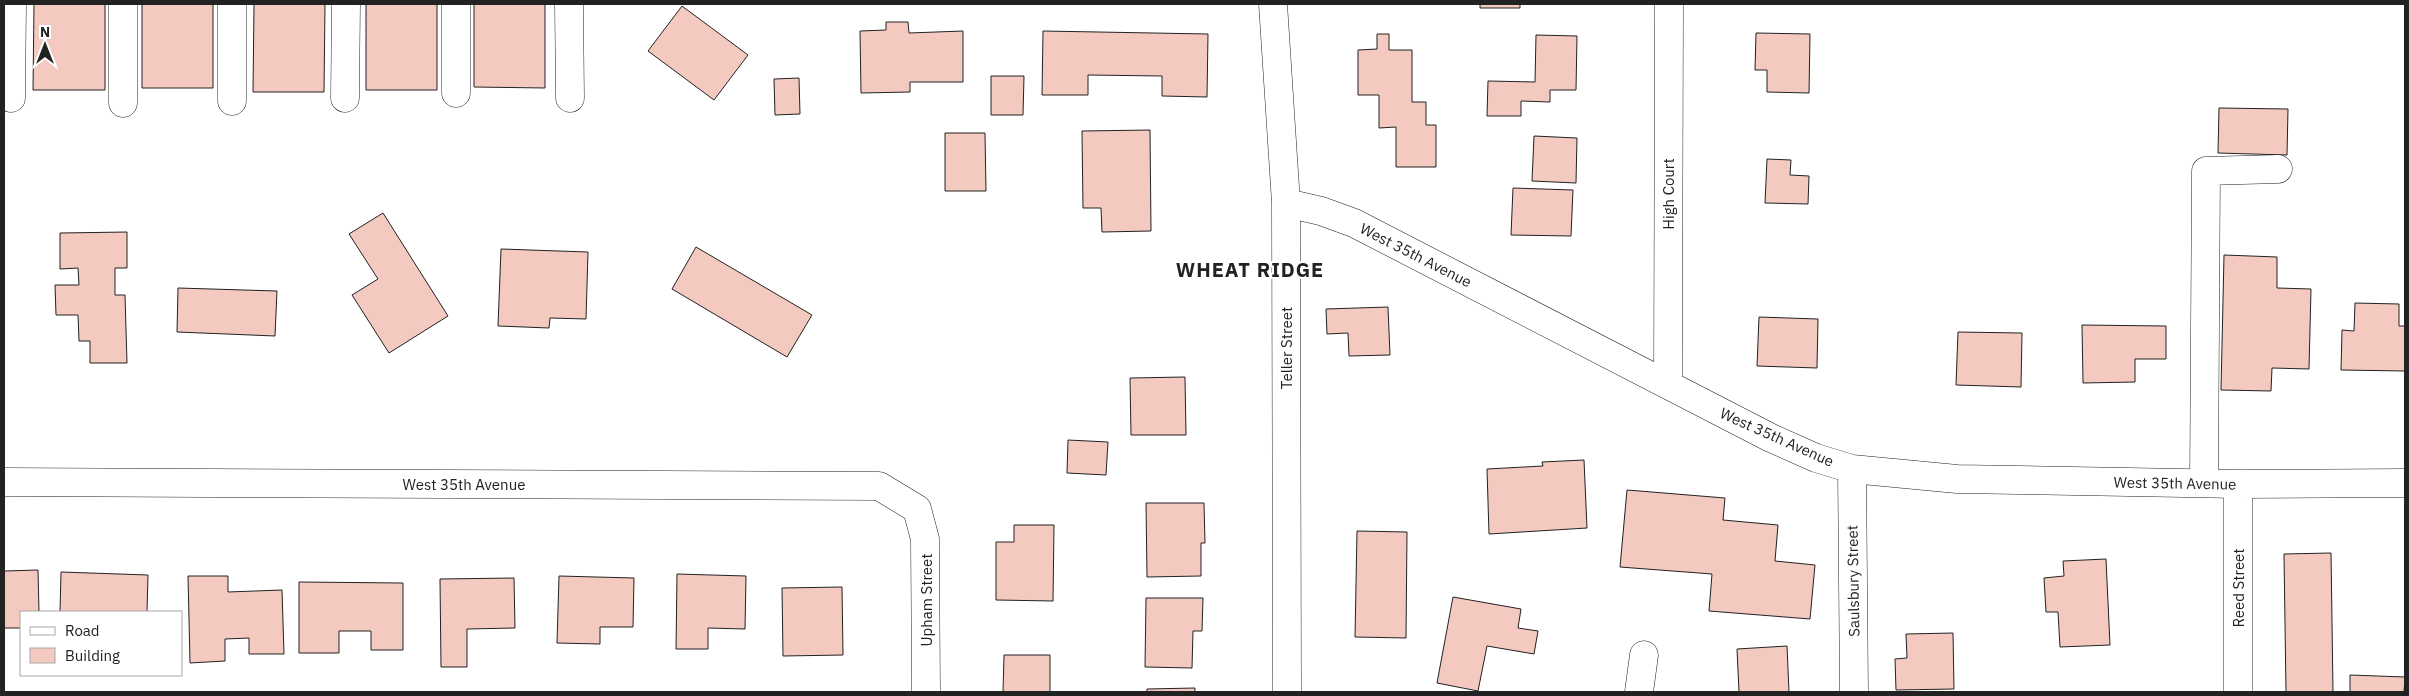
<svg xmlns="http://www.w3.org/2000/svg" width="2409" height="696" font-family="'IBM Plex Sans',sans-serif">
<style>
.building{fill:#f3c9c0;stroke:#222}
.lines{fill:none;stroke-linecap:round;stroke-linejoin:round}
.minor-casing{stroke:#222;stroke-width:29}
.minor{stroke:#fff;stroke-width:28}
.labels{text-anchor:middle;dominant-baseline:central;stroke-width:4;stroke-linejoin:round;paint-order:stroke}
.street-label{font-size:15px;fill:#222;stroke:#fff}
.district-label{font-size:20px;font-weight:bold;letter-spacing:1px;fill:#222;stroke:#fff}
</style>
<rect width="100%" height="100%" fill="#fff"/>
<path class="building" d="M34,4h71v86h-72z
M142,4h71v84h-71z
M254,4h71l-1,88h-71z
M366,4h71v86h-71z
M474,4h71v84l-71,-1z
M1480,4h40v4h-40z
M682,6l66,49 -34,45 -66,-49z
M886,22h22l1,11 54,-2v51h-53v10l-49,1 -1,-62 26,-1z
M1043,31l165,3 -1,63 -45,-1v-20l-74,-1v20h-46z
M1756,33l54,1 -1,59 -42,-1v-22h-12z
M1377,34h12v16h23v52h14v23h10v42h-40v-40l-17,1v-33h-21v-45l19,-1z
M1536,35l41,1 -1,54h-26v12l-29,-1v15h-34l1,-35 47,1z
M991,76h33l-1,39h-32z
M799,78l1,36 -25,1 -1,-36z
M2219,108l69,1 -1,46 -69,-2z
M1150,130l1,101 -49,1 -1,-24h-18l-1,-77z
M945,133h40l1,58h-41z
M1534,136l43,2 -1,45 -44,-2z
M1767,159l24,1 -1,15 19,1 -1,28 -43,-1z
M1513,188l60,2 -2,46 -60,-1z
M383,213l65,103 -59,37 -37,-58 26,-16 -29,-45z
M127,232v36h-12v27h10l2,68h-37v-22h-11l-1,-26h-22l-1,-30h24l-1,-17 -18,1v-36z
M696,247l116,68 -25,42 -115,-68z
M501,249l87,3 -2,67 -36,-1 -1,10 -51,-2z
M2224,255l53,2v31l34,1 -2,80 -37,-1 -1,23 -50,-1z
M178,288l99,3 -2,45 -98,-4z
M2355,303l44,1v22h6v45l-64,-1 1,-40 12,1z
M1388,307l2,48 -41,1 -1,-23 -21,1 -1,-25z
M1759,317l59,2 -1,49 -60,-2z
M2082,325l84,1v33h-31v23l-52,1z
M1958,332l64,1 -1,54 -65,-2z
M1185,377l1,58h-55l-1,-57z
M1068,440l40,2 -2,33 -39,-2z
M1584,460l3,68 -98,6 -2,-65 56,-3 -1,-4z
M1627,490l98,8 -2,22 55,5 -3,36 40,4 -5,54 -101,-8 3,-37 -92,-7z
M1146,503h58l1,40h-4v33l-54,1z
M1014,525h40l-1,76 -57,-1v-58h18z
M1357,531l50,1 -1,106 -51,-1z
M2331,553l2,139h-47l-2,-138z
M2106,559l4,86 -50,2 -2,-35h-12l-2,-34 20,-2 -1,-15z
M38,570l1,42h-18v16h-17v-57z
M61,572l87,3 -1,37h-87z
M677,574l69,2 -1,53 -37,-1v21h-32z
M188,576h40v16l54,-2 2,64h-35v-16l-24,1v22l-35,2z
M559,576l75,2 -1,49h-33v17l-43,-1z
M514,578l1,50 -48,1v38h-26l-1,-88z
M299,582l104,1v67h-32v-19h-32v22h-40z
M842,587l1,68 -60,1 -1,-68z
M1453,597l68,12 -3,19 20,3 -4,23 -47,-8 -9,45 -41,-8z
M1146,598h57l-1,33h-9l-1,37 -47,-1z
M1953,633l1,56 -58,1 -1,-31 12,-1 -1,-24z
M1787,646l2,46h-50l-2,-43z
M1004,655h46v37h-47z
M2350,675l55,2 -1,15h-54z
M1195,688v4h-48v-3z"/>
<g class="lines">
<defs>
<path id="minor" d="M123,4v99
M232,4v97
M456,4v89
M569,4l1,94
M1273,4l13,199 1,489
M11,98l1,-94
M345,98l1,-94
M1286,203l35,8 33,12 417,215 45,20 36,11 105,10 281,5 167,-1
M1668,384l1,-380
M1852,469l2,223
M4,482l875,4 38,23 8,30 1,153
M2204,483l2,-312 72,-2
M2238,484v208
M1639,692l5,-37"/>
</defs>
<use href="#minor" class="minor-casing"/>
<use href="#minor" class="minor"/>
</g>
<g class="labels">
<g class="street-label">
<text transform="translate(1668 194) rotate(-90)">High Court</text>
<text transform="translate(1416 255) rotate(27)">West 35th Avenue</text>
<text transform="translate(1286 348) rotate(-90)">Teller Street</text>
<text transform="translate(1777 437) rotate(24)">West 35th Avenue</text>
<text transform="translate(2175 483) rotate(1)">West 35th Avenue</text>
<text x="464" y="484">West 35th Avenue</text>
<text transform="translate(1853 581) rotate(-91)">Saulsbury Street</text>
<text transform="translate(2238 588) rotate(-90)">Reed Street</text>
<text transform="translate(926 600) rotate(-90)">Upham Street</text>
</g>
<g class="district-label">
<text x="1250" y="269">WHEAT RIDGE</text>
</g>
</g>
<rect width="2409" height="696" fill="none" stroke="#222222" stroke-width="10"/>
<rect x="20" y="611" width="162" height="65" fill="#ffffff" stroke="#a7a7a7"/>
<rect x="30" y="627" width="25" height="8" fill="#ffffff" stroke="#a7a7a7"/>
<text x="65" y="636" font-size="15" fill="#222222">Road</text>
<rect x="30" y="648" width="25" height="15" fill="#f3c9c0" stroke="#a7a7a7"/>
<text x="65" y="661" font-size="15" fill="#222222">Building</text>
<g transform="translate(45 45)" stroke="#ffffff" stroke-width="4" paint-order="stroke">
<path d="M0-4L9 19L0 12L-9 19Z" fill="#222222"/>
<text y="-8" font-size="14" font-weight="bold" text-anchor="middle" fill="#222222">N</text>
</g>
</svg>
